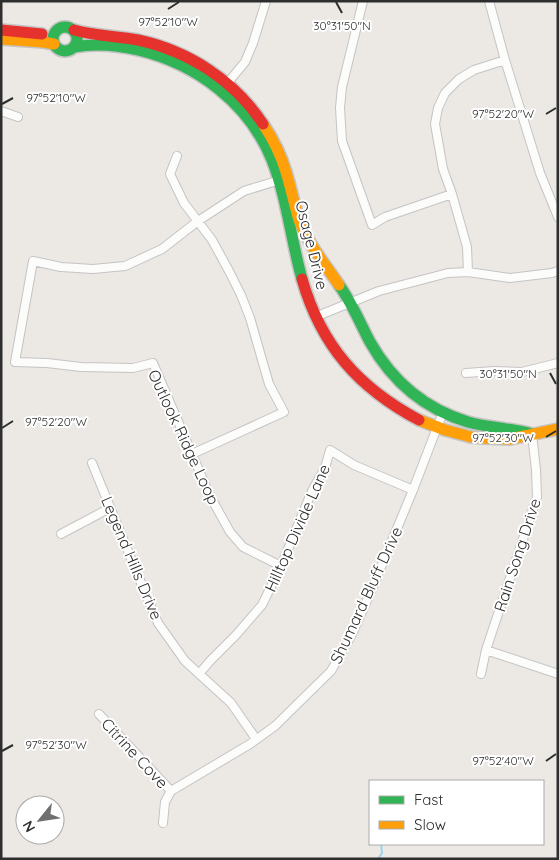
<svg xmlns="http://www.w3.org/2000/svg" width="559" height="860" font-family="Quicksand,sans-serif">
<style>
.lines{fill:none;stroke-linecap:round;stroke-linejoin:round}
.stream{stroke:#99d6ec;stroke-width:2}
.street-casing{stroke:#c5c4c5;stroke-width:10}
.fast-casing{stroke:#c5c4c5;stroke-width:14}
.slow-casing{stroke:#c5c4c5;stroke-width:14}
.jam-casing{stroke:#c5c4c5;stroke-width:14}
.street{stroke:#fcfcfb;stroke-width:8}
.fast{stroke:#30b455;stroke-width:11}
.slow{stroke:#ff9f0a;stroke-width:11}
.jam{stroke:#e5322d;stroke-width:11}
.ticks{fill:none;stroke:#2e2e2e;stroke-width:2}
.labels{text-anchor:middle;dominant-baseline:central;stroke-width:4;stroke-linejoin:round;paint-order:stroke}
.street-label{font-size:16px;fill:#2e2e2e;stroke:#fff}
.ticks-label{font-size:12px;text-anchor:middle;fill:#2e2e2e;stroke:#fff;stroke-width:4;stroke-linejoin:round;paint-order:stroke}
</style>
<rect width="100%" height="100%" fill="#ece8e4"/>
<g class="lines">
<path class="stream" d="M424,781h1
M378,859l4,-6 -1,-9"/>
<defs>
<path id="street" d="M363,1l-21,86 -2,21 2,33 30,84 13,-8 67,-23
M489,1l16,59 35,113 18,44
M225,86l20,-24 8,-19 13,-42
M1,111l17,6
M177,156l-7,18 14,29 28,37 17,31 12,24 9,23 19,66 15,28 -92,42
M468,272l-1,-25 -15,-53 -9,-25 -8,-45 3,-16 7,-15 14,-14 15,-9 31,-10
M315,317l64,-26 69,-18 20,-1 42,6 42,-5 6,-2
M466,373l28,-2 28,1 36,-9
M92,463l47,115 19,45 27,38 46,42 25,36
M61,534l49,-26
M281,566l-38,-19 -13,-15 -20,-36 -57,-133 -20,5 -52,-1 -34,-4 -32,-1 18,-101 28,6 32,2 32,-3 37,-17 36,-28 46,-30 39,-12
M486,650l72,24
M199,674l11,-13 26,-26 26,-30 19,-39 31,-75 13,-23 5,-18 24,15 59,25
M481,674l5,-24 51,-153 -1,-27 -4,-36
M99,714l72,77
M163,823l2,-21 6,-11 79,-47 25,-18 56,-55 20,-35 18,-40 44,-106 30,-78"/>
<path id="fast" d="M53 39a12 12 0 1 1 24 0a12 12 0 1 1-24 0Z
M74,47c22,-4 43,-2 64,3 59,14 111,53 134,110 15,38 19,80 30,119
M339,285c13,18 21,38 31,57 22,39 55,67 98,80 21,6 43,6 64,12"/>
<path id="slow" d="M1,39l42,3 11,2
M263,124c10,15 18,31 23,48 5,16 8,32 13,48 9,24 26,44 40,65
M419,420l26,10 26,7 13,1 26,1 48,-10"/>
<path id="jam" d="M1,30l41,4
M74,30c21,6 43,6 64,10 51,11 97,41 125,84
M302,279c19,67 57,109 117,141"/>
</defs>
<use href="#street" class="street-casing"/>
<use href="#fast" class="fast-casing"/>
<use href="#slow" class="slow-casing"/>
<use href="#jam" class="jam-casing"/>
<use href="#street" class="street"/>
<use href="#fast" class="fast"/>
<use href="#slow" class="slow"/>
<use href="#jam" class="jam"/>
</g>
<path class="ticks" d="M336,2l6,11M168,9l11,-7M2,104l11,-6M546,114l10,-6M550,373l6,11M2,428l11,-7M546,437l10,-6M2,751l11,-6M546,761l10,-7"/>
<g class="labels">
<g class="street-label">
<text transform="translate(312 245) rotate(76)">Osage Drive</text>
<text transform="translate(184 437) rotate(65)">Outlook Ridge Loop</text>
<text transform="translate(297 528) rotate(-66)">Hilltop Divide Lane</text>
<text transform="translate(517 555) rotate(-72)">Rain Song Drive</text>
<text transform="translate(132 558) rotate(67)">Legend Hills Drive</text>
<text transform="translate(366 595) rotate(-65)">Shumard Bluff Drive</text>
<text transform="translate(135 753) rotate(47)">Citrine Cove</text>
</g>
</g>
<g class="ticks-label">
<text x="168" y="26">97°52'10"W</text>
<text x="342" y="30">30°31'50"N</text>
<text x="56" y="102">97°52'10"W</text>
<text x="503" y="118">97°52'20"W</text>
<text x="508" y="378">30°31'50"N</text>
<text x="56" y="426">97°52'20"W</text>
<text x="503" y="442">97°52'30"W</text>
<text x="56" y="749">97°52'30"W</text>
<text x="503" y="765">97°52'40"W</text>
</g>
<rect width="559" height="860" fill="none" stroke="#2e2e2e" stroke-width="5"/>
<rect x="369" y="780" width="175" height="65" fill="#ffffff" stroke="#ababab"/>
<rect x="379" y="796" width="25" height="8" fill="#30b455" stroke="#ababab"/>
<text x="414" y="805" font-size="15" fill="#2e2e2e">Fast</text>
<rect x="379" y="821" width="25" height="8" fill="#ff9f0a" stroke="#ababab"/>
<text x="414" y="830" font-size="15" fill="#2e2e2e">Slow</text>
<g transform="translate(40 820) rotate(240)"><circle r="24" fill="#ffffff" stroke="#ababab"/>
<path d="M0-4L9 19L0 12L-9 19Z" fill="#706f6e"/>
<text y="-8" font-size="14" font-weight="bold" text-anchor="middle" fill="#2e2e2e">N</text>
</g>
</svg>
